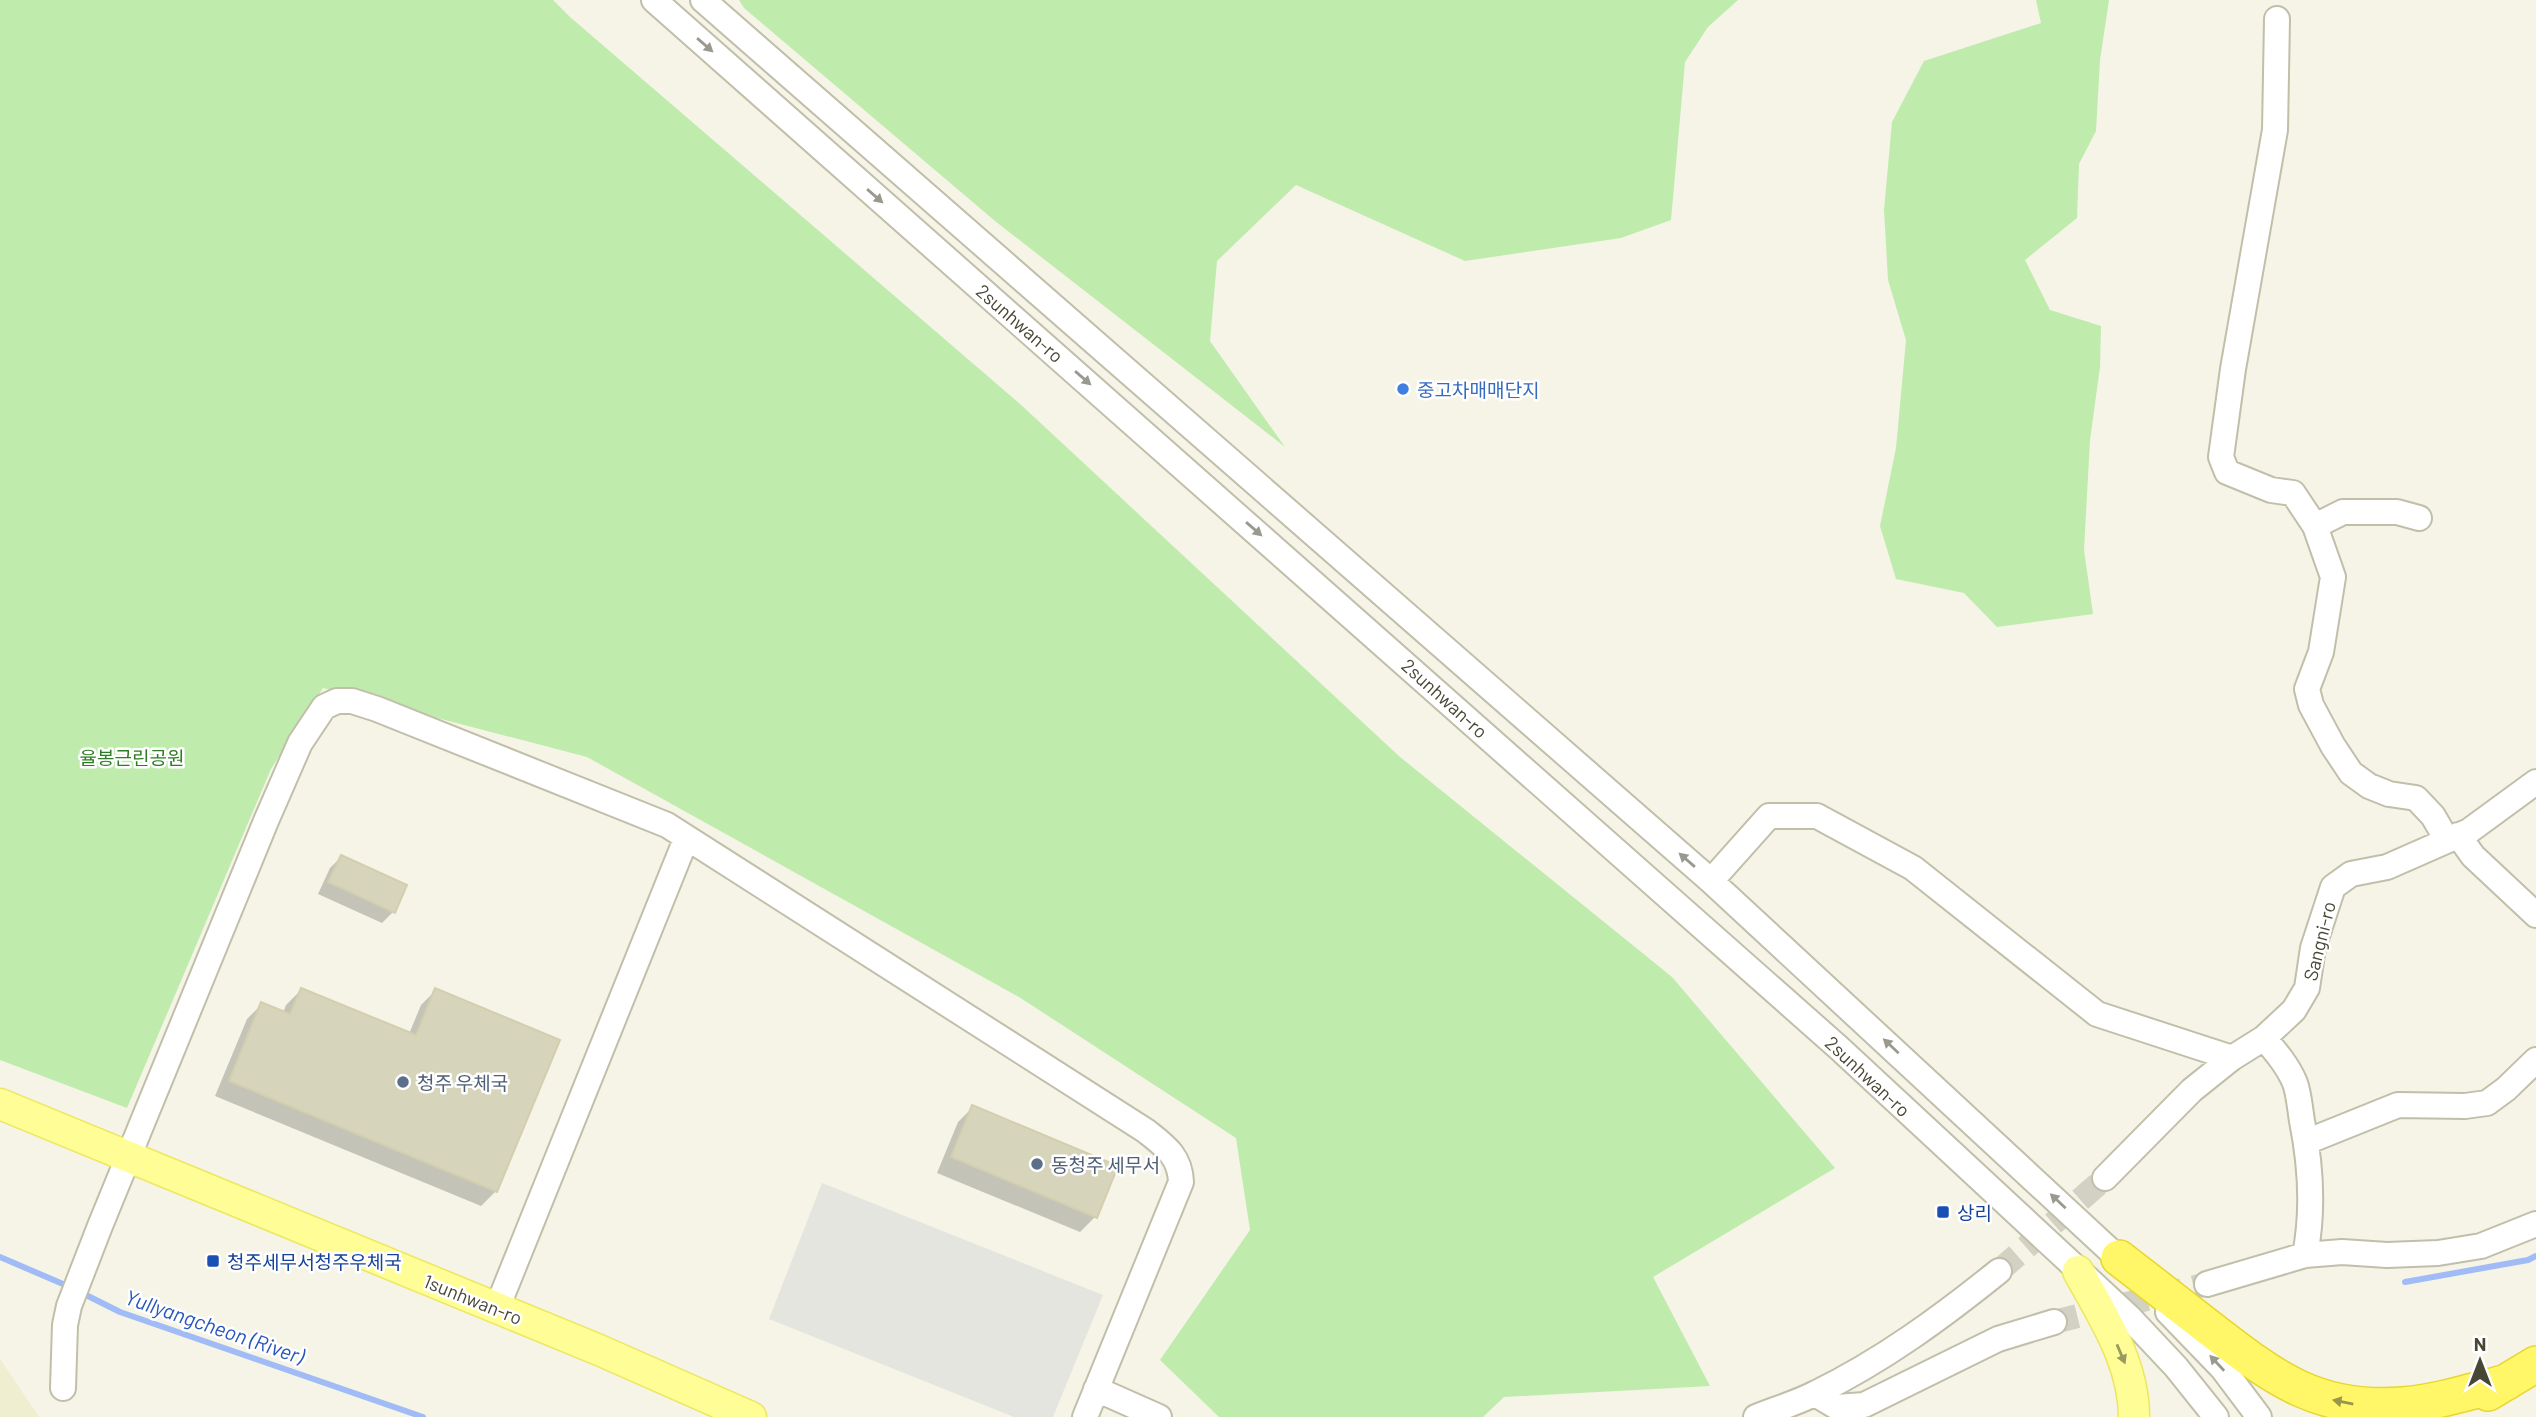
<svg xmlns="http://www.w3.org/2000/svg" width="2536" height="1417" font-family="Barlow,'Noto Sans KR',sans-serif">
<style>
.education{fill:#efeed0}
.green{fill:#bfebad}
.parking{fill:#e5e5df}
.shadow{fill:#0003}
.lines{fill:none;stroke-linecap:round;stroke-linejoin:round}
.stream{stroke:#a0bbf5;stroke-width:6}
.building{fill:#d7d4bc;stroke:#d2ceae;stroke-width:2}
.minor-tunnel{stroke:#d2d1c3;stroke-width:24;stroke-dasharray:24 12;stroke-linecap:butt}
.minor-casing{stroke:#c1bfa9;stroke-width:28}
.major-casing{stroke:#ece75e;stroke-width:33}
.highway-casing{stroke:#e8d62e;stroke-width:38}
.minor{stroke:#fff;stroke-width:24}
.major{stroke:#fffe96;stroke-width:30}
.highway{stroke:#fff668;stroke-width:35}
.oneway{fill:#9a9990}
.oneway2{fill:#9a9961}
.oneway3{fill:#9a954c}
.shop-dot{fill:#3f7fe0;stroke:#fff;stroke-width:2.5}
.service-dot{fill:#5c6f8a;stroke:#fff;stroke-width:2.5}
.transit-dot{fill:#1a4fb4;stroke:#fff;stroke-width:2.5}
.labels{text-anchor:middle;dominant-baseline:central;stroke-width:5;stroke-linejoin:round;paint-order:stroke}
.street-label{font-size:19px;fill:#484635;stroke:#fff}
.shop-label{font-size:19px;fill:#366cbe;stroke:#fff;text-anchor:start}
.park-label{font-size:19px;fill:#2e7e24;stroke:#fff}
.service-label{font-size:19px;fill:#4e5e75;stroke:#fff;text-anchor:start}
.transit-label{font-size:19px;fill:#164399;stroke:#fff;text-anchor:start}
.water-label{font-size:21px;font-style:italic;fill:#2755bc;stroke:#fff}
</style>
<rect width="100%" height="100%" fill="#f5f4e7"/>
<path class="education" d="M0,1359l39,58h-39z"/>
<path class="green" d="M0,0h553l17,17 449,386 381,354 272,220 163,191 -182,109 57,109 -206,11 -21,20h-264l-59,-57 90,-130 -14,-92 -217,-141 -432,-240 -264,-69 -52,81 -144,339 -127,-48z
M739,0h999l-30,27 -23,35 -14,158 -50,18 -156,23 -169,-76 -79,76 -7,80 75,106 -290,-226 -251,-213z
M2036,0h73l-9,60 -4,71 -17,33 -2,54 -52,42 25,50 51,16 -1,41 -10,73 -6,110 9,64 -96,13 -33,-34 -68,-14 -16,-53 16,-78 10,-108 -18,-60 -4,-70 8,-88 32,-61 117,-38z"/>
<path class="parking" d="M822,1183l281,112 -50,122h-39l-245,-98z"/>
<path class="shadow" d="M341,857l52,55 -11,11 -64,-29 12,-26z
M301,990l108,44 12,-29 15,-15 60,201 -15,15 -266,-110 32,-77 15,-15 21,9 3,-8z
M973,1107l122,110 -15,15 -143,-59 21,-51z"/>
<g class="lines">
<path class="stream" d="M0,1257l70,30
M2405,1282l123,-22 8,-4
M80,1292l40,20 303,105"/>
</g>
<path class="building" d="M341,855l66,30 -12,28 -67,-31z
M301,988l115,47 19,-47 125,52 -63,152 -268,-111 32,-79 29,12z
M972,1105l146,61 -21,52 -146,-61z"/>
<g class="lines">
<path class="minor-tunnel" d="M1999,1271l106,-93
M2054,1322l153,-38"/>
<defs>
<path id="minor" d="M654,0l1185,1048 290,269 47,50 40,50
M703,0l1008,881 419,388
M2277,19l-2,111 -42,239 -12,88 6,15 44,18 22,3 22,33 18,51 -12,75 -14,37 4,16 22,41 18,27 18,13 20,8 27,4 17,18 14,24
M2315,526l28,-14h54l22,6
M2458,835l15,21 63,59
M1711,881l58,-65h48l96,52 184,146 135,44
M2264,1038c12,14 24,28 31,45 4,11 5,26 7,38 9,45 12,88 3,134
M2306,1142l92,-37 67,1 22,-3 19,-14 30,-29
M2105,1178l87,-88 40,-32 32,-20 30,-28 13,-22 6,-40 20,-61 18,-13 36,-7 82,-36 67,-49
M2207,1284l98,-29 37,-3 45,3 51,-2 43,-7 55,-22
M497,1308l189,-469
M2168,1312l55,57 36,48
M63,1388l2,-63 4,-19 31,-80 166,-405 34,-78 24,-36 13,-6h15l25,8 290,116 479,306c19,15 34,25 35,51l-96,235
M1096,1389l63,28
M1815,1394l22,13 27,-2 134,-66 56,-17
M1756,1417c19,-8 41,-14 60,-24 66,-32 126,-76 183,-122"/>
<path id="major" d="M0,1104l599,246 152,67
M2078,1271c25,46 56,92 56,146"/>
<path id="highway" d="M2119,1258c31,24 62,48 93,72 62,48 106,82 191,75 35,-3 70,-14 104,-23
M2488,1393l48,-29"/>
</defs>
<use href="#minor" class="minor-casing"/>
<use href="#major" class="major-casing"/>
<use href="#highway" class="highway-casing"/>
<use href="#minor" class="minor"/>
<use href="#major" class="major"/>
<use href="#highway" class="highway"/>
</g>
<defs><path id="oneway-solid" d="M-6-.8H1V-3.2L6.5 0L1 3.2V.8H-6Z" transform="scale(1.75)"/></defs>
<g class="oneway">
<use href="#oneway-solid" transform="translate(705 45) rotate(41)"/>
<use href="#oneway-solid" transform="translate(875 196) rotate(41)"/>
<use href="#oneway-solid" transform="translate(1083 378) rotate(41)"/>
<use href="#oneway-solid" transform="translate(1254 529) rotate(41)"/>
<use href="#oneway-solid" transform="translate(1687 860) rotate(-139)"/>
<use href="#oneway-solid" transform="translate(1891 1046) rotate(-137)"/>
<use href="#oneway-solid" transform="translate(2058 1201) rotate(-137)"/>
<use href="#oneway-solid" transform="translate(2217 1363) rotate(-133)"/>
</g>
<use class="oneway2" href="#oneway-solid" transform="translate(2121 1354) rotate(67)"/>
<use class="oneway3" href="#oneway-solid" transform="translate(2343 1402) rotate(-169)"/>
<circle class="shop-dot" cx="1403" cy="389" r="7"/>
<g class="service-dot">
<circle cx="403" cy="1082" r="7"/>
<circle cx="1037" cy="1164" r="7"/>
</g>
<g class="transit-dot">
<rect x="1936" y="1205" width="14" height="14" rx="3.5"/>
<rect x="206" y="1254" width="14" height="14" rx="3.5"/>
</g>
<g class="labels">
<g class="street-label">
<text transform="translate(1020 323) rotate(41)">2sunhwan-ro</text>
<text transform="translate(1445 698) rotate(42)">2sunhwan-ro</text>
<text transform="translate(2319 941) rotate(-76)">Sangni-ro</text>
<text transform="translate(1868 1076) rotate(43)">2sunhwan-ro</text>
<text transform="translate(473 1299) rotate(22)">1sunhwan-ro</text>
</g>
<g class="shop-label">
<text x="1417" y="389">중고차매매단지</text>
</g>
<g class="park-label">
<text x="132" y="757">율봉근린공원</text>
</g>
<g class="service-label">
<text x="417" y="1082">청주 우체국</text>
<text x="1051" y="1164">동청주 세무서</text>
</g>
<g class="transit-label">
<text x="1957" y="1212">상리</text>
<text x="227" y="1261">청주세무서청주우체국</text>
</g>
<g class="water-label">
<text transform="translate(215 1326) rotate(19)">Yullyangcheon (River)</text>
</g>
</g>
<g transform="translate(2480 1361)" stroke="#ffffff" stroke-width="5" paint-order="stroke">
<path d="M0-5L12 26L0 18L-12 26Z" fill="#484635"/>
<text y="-10" font-size="19" font-weight="bold" text-anchor="middle" fill="#484635">N</text>
</g>
</svg>
